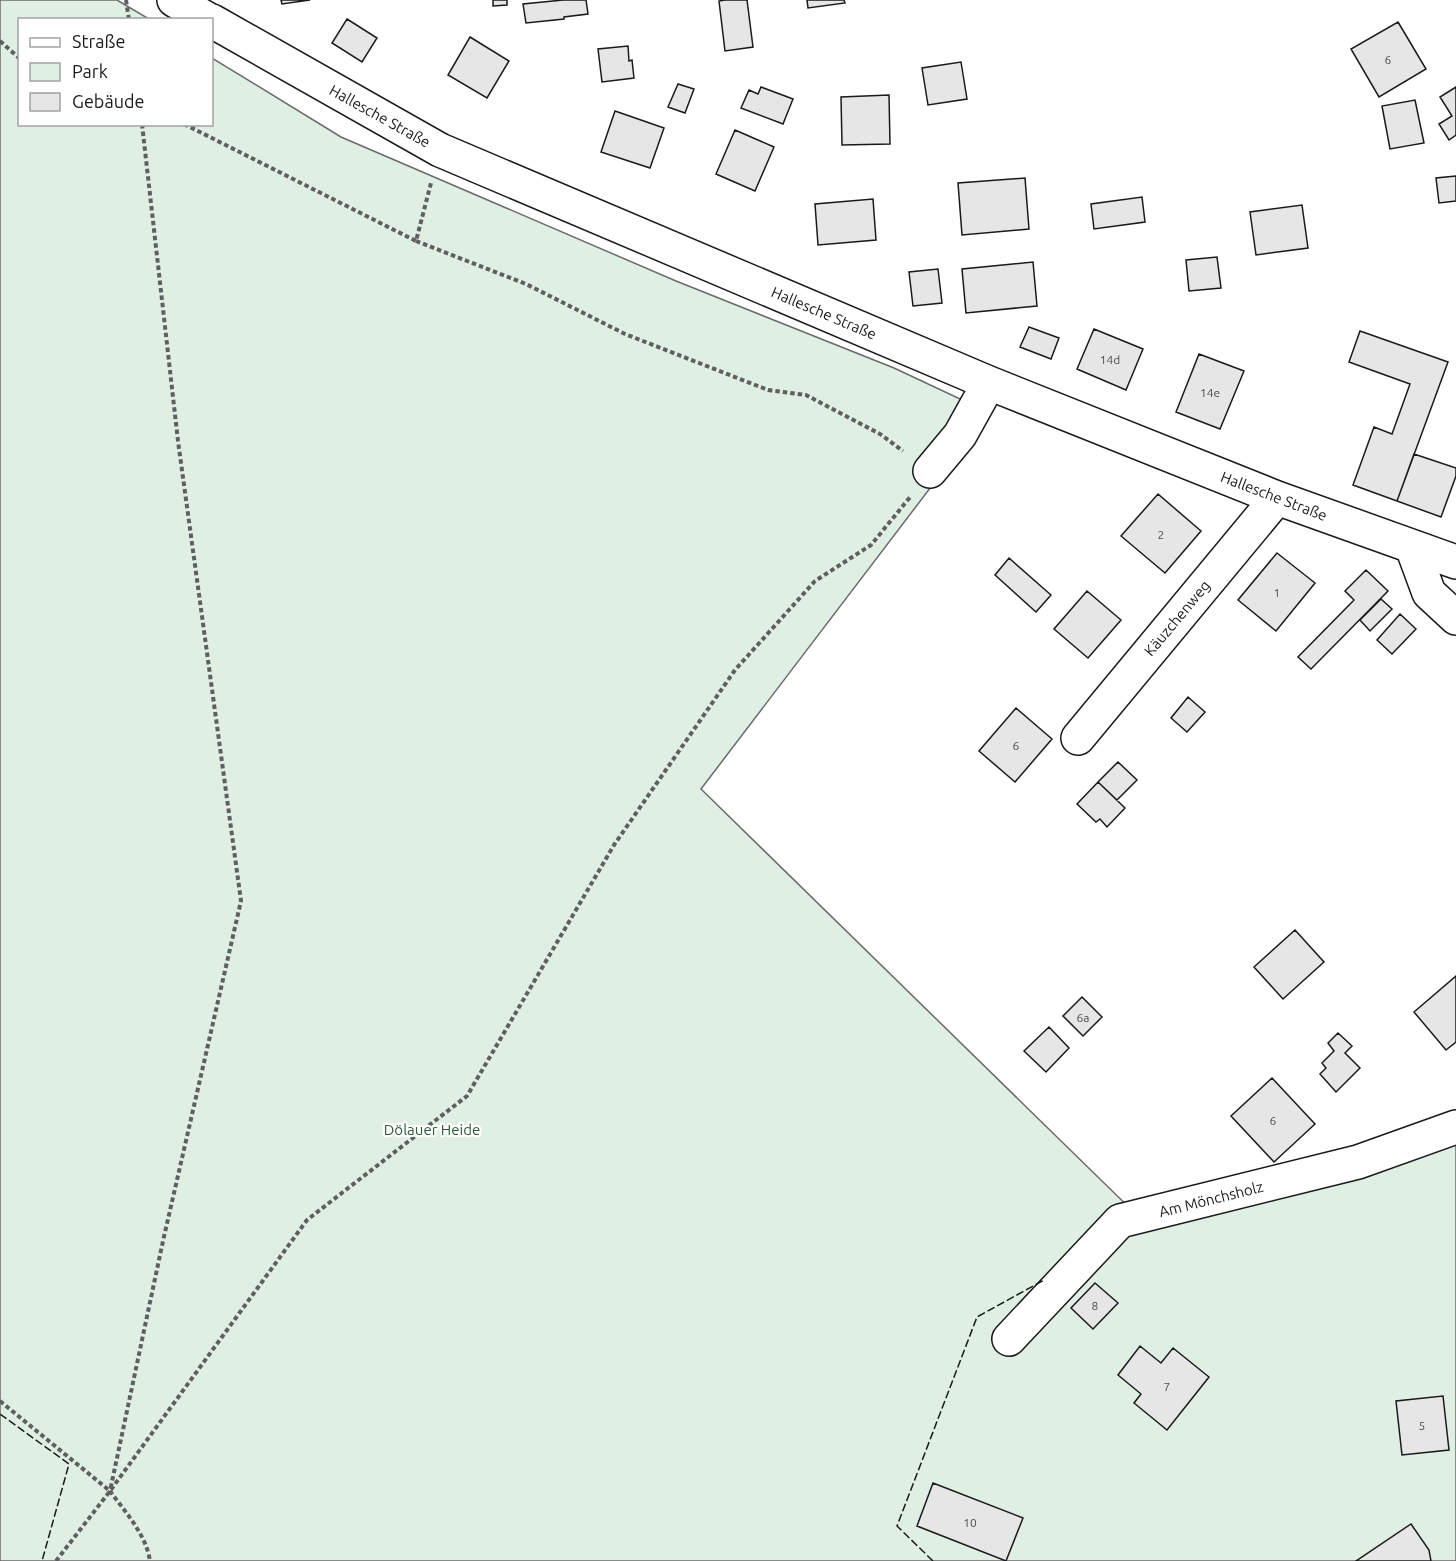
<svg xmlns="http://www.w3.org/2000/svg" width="1456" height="1561" font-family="Ubuntu,sans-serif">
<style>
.green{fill:#e0efe3;stroke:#6a6a6a;stroke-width:1.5}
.building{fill:#e6e6e6;stroke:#1a1a1a;stroke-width:1.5}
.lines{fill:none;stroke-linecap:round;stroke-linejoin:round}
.minor-casing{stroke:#1a1a1a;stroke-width:36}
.path{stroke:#5f5f5f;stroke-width:4;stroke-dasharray:4.5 3;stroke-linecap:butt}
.minor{stroke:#fff;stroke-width:33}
.fence{stroke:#1a1a1a;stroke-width:1.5;stroke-dasharray:8 3;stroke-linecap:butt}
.labels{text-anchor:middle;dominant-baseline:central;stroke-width:4.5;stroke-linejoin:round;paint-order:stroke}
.number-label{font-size:12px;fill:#4d4d4d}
.street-label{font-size:15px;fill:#1a1a1a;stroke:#fff}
.park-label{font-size:15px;fill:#2b5a34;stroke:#fff}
</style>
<rect width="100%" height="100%" fill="#fff"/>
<path class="green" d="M0,0h117l32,19 -129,1v104h192v-66l129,79 335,144 218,87 94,44 -287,377 446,436 309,-86v422h-1456z"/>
<path class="building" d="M281,0h29l-28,4z
M493,0h14v5l-14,1z
M563,0h23l2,14 -24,3v2l-38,4 -3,-19z
M725,0h22l6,47 -28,4 -6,-50z
M807,0h37l1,3 -37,5z
M347,19l30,19 -15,24 -30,-19z
M1398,22l28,47 -47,28 -28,-48z
M470,37l39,24 -22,37 -39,-23z
M628,46l1,15 3,-1 2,18 -32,4 -4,-33z
M961,62l6,37 -39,6 -6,-37z
M678,84l16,5 -9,24 -17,-6z
M761,87l32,12 -10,25 -42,-16 8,-18 9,4z
M1456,87v48l-7,5 -10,-16 13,-8 -12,-19z
M889,95l1,49 -48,1 -1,-48z
M1415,100l9,43 -34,6 -8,-43z
M615,111l49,17 -14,40 -49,-16z
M735,130l39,17 -19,44 -39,-17z
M1456,176v25l-17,2 -3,-25z
M1025,178l4,51 -67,6 -4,-52z
M1142,197l3,25 -51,7 -3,-25z
M873,199l3,41 -58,5 -3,-41z
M1302,205l6,43 -52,7 -6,-43z
M1217,257l4,31 -32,3 -3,-31z
M1033,262l4,44 -71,7 -4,-44z
M938,269l4,34 -29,3 -4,-34z
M1029,327l30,11 -8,21 -31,-12z
M1094,329l49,20 -17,41 -49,-21z
M1360,331l88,31 -51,139 -44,-16 21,-58 18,7 18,-50 -61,-22z
M1199,354l45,17 -24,58 -44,-17z
M1414,454l42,14v8l-15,41 -44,-16z
M1158,494l43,37 -36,42 -44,-37z
M1277,553l38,30 -39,48 -38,-31z
M1009,558l42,37 -15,17 -41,-37z
M1366,570l22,21 -77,78 -13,-12 56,-57 -9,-9z
M1087,591l34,29 -33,38 -34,-29z
M1381,599l11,10 -22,22 -10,-11z
M1400,614l16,15 -24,25 -15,-14z
M1188,697l17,15 -18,20 -16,-14z
M1016,708l36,31 -37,43 -36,-31z
M1118,762l19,18 -20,20 -19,-18z
M1098,782l27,26 -18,19 -7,-8 -4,3 -19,-18z
M1295,930l29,32 -41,37 -29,-32z
M1456,976v66l-10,8 -32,-38z
M1082,997l20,20 -19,19 -20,-20z
M1049,1027l20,21 -23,24 -22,-21z
M1338,1033l14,13 -7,7 15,15 -24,24 -16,-18 6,-6 -4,-5 12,-12 -6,-8z
M1272,1078l43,46 -41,38 -43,-46z
M1095,1283l23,20 -25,26 -22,-21z
M1140,1346l21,17 12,-15 36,29 -42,53 -33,-27 7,-9 -23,-19z
M1443,1396l6,54 -47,5 -6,-54z
M933,1483l90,35 -17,43 -89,-35z
M1411,1524l18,26 2,11h-75z"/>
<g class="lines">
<defs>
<path id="minor" d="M174,0l35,20
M212,21l228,129 549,233 288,115 179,64
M930,471l30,-36 29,-52
M1412,547l17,46 27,25
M1078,738l199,-240
M1009,1339l111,-118 238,-59 98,-35"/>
</defs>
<use href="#minor" class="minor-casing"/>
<path class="path" d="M126,0l3,20
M0,41l20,18
M142,124l36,317 63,460 -78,340 -53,250c15,21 36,43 40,70
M184,124l232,117 15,-58
M416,241l110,43 99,50 143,56 38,5 74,39 23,17
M0,1401l110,90
M56,1561l54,-70 197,-271 160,-124 147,-251 121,-175 80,-89 56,-36 40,-49"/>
<use href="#minor" class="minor"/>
<path class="fence" d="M0,1414l69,50 -27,97
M933,1561l-36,-35 80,-209 67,-37"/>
</g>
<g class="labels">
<g class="number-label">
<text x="1388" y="59">6</text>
<text x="1110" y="359">14d</text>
<text x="1210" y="392">14e</text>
<text x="1161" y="534">2</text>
<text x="1277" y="592">1</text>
<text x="1016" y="745">6</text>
<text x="1083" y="1017">6a</text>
<text x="1273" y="1120">6</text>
<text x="1095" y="1305">8</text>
<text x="1167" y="1386">7</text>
<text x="1422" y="1425">5</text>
<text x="970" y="1522">10</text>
</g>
<g class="street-label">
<text transform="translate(380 116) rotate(29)">Hallesche Straße</text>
<text transform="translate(824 313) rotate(23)">Hallesche Straße</text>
<text transform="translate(1274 496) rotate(21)">Hallesche Straße</text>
<text transform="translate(1177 618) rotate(-50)">Käuzchenweg</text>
<text transform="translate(1211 1199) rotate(-14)">Am Mönchsholz</text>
</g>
<g class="park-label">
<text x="432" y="1129">Dölauer Heide</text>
</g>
</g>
<rect x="18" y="18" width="195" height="108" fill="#ffffff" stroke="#a3a3a3" stroke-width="1.5"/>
<rect x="30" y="38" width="30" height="9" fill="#ffffff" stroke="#a3a3a3" stroke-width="1.5"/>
<text x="72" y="48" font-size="18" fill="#1a1a1a">Straße</text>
<rect x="30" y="63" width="30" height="18" fill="#e0efe3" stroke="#a3a3a3" stroke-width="1.5"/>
<text x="72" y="78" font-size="18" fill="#1a1a1a">Park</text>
<rect x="30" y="93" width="30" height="18" fill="#e6e6e6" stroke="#a3a3a3" stroke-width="1.5"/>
<text x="72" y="108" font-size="18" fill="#1a1a1a">Gebäude</text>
</svg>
